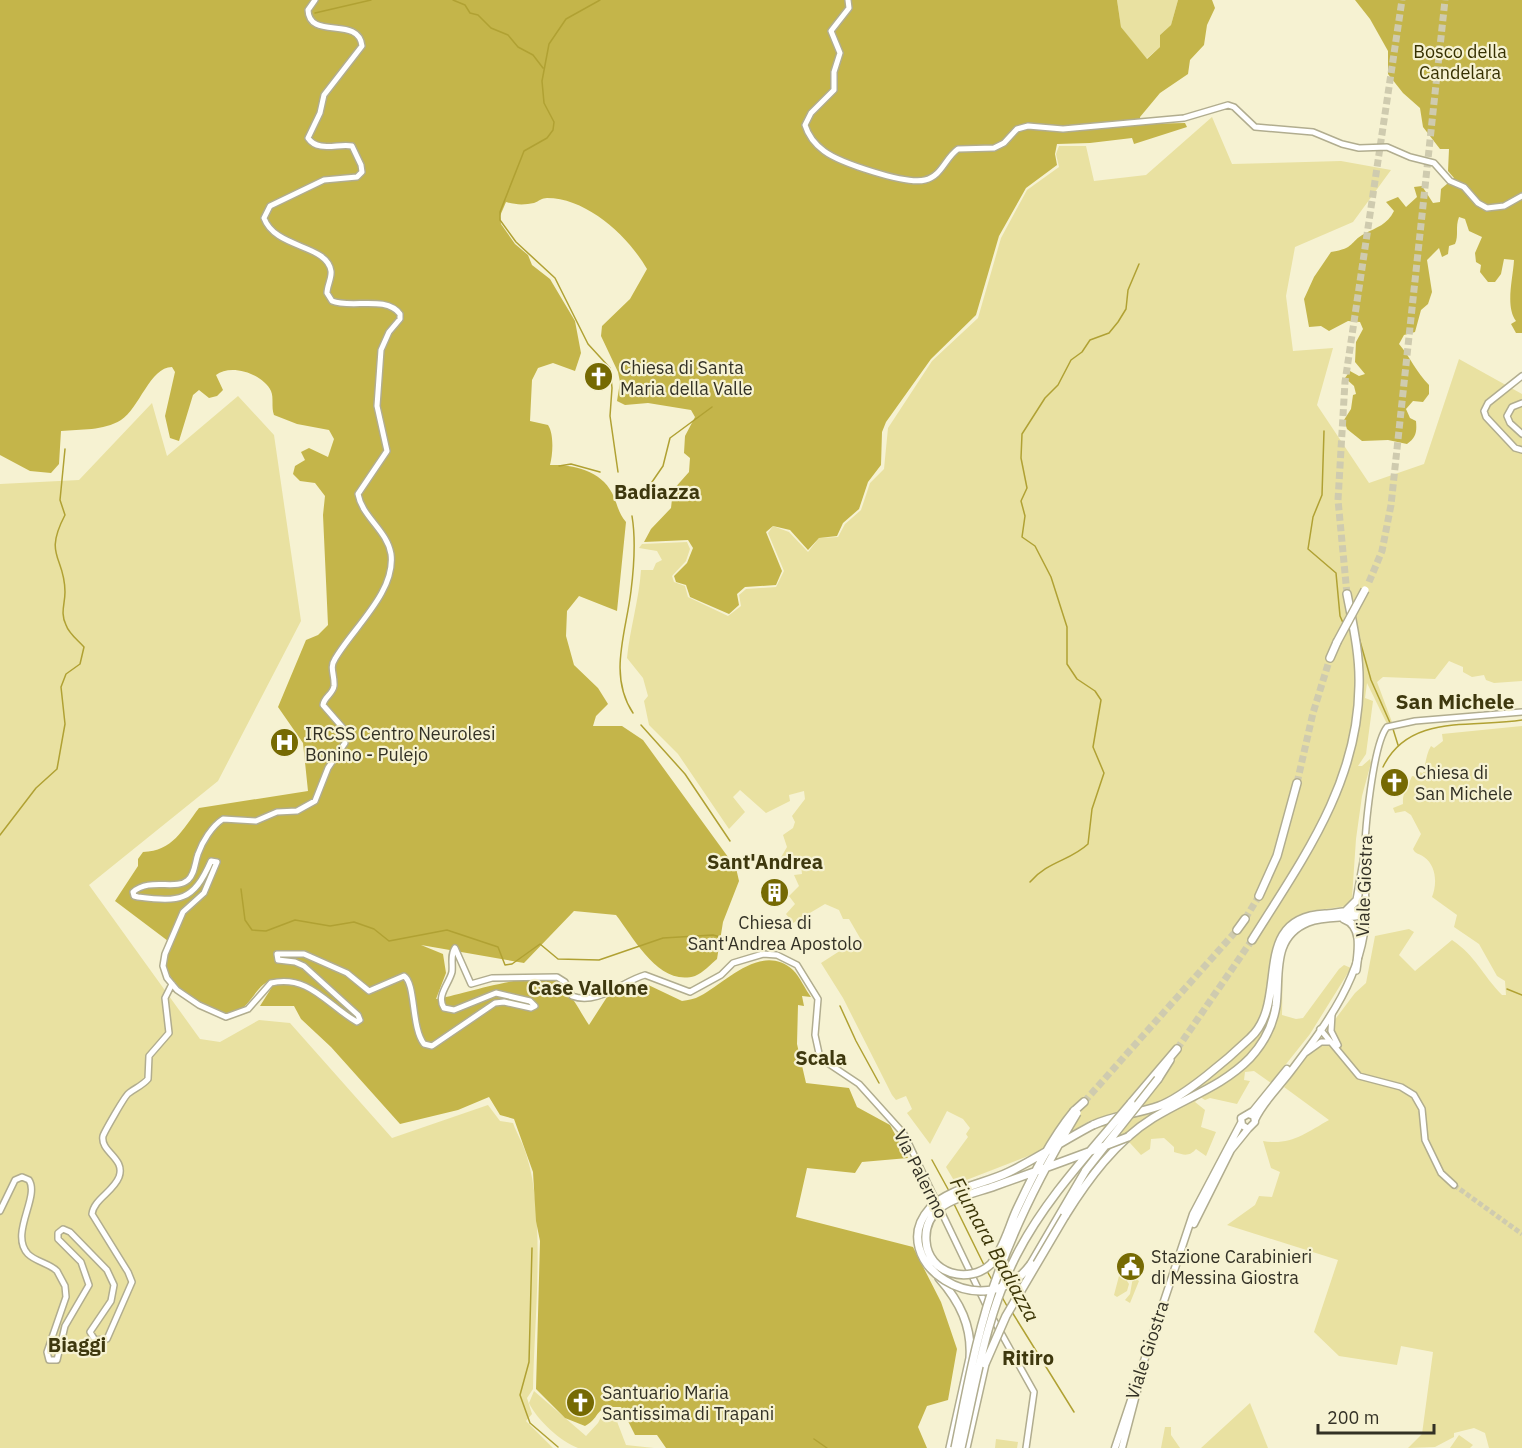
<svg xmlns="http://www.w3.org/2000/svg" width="1522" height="1448" font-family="'IBM Plex Sans',sans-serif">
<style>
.green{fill:#e9e1a1}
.forest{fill:#c4b54a}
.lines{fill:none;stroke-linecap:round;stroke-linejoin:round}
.stream{stroke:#b0a133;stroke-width:1.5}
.secondary-tunnel{stroke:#cfcbaf;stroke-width:5;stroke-dasharray:5 2.5;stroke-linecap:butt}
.highway-tunnel{stroke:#cfcbaf;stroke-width:7;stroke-dasharray:7 3.5;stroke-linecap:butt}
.secondary-casing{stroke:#b1ad8f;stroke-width:8}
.primary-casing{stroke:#b1ad8f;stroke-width:9}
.highway-casing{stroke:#b1ad8f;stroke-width:10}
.secondary{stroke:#fff;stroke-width:5}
.primary{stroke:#fff;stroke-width:6}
.highway{stroke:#fff;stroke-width:7}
.highway-bridge-casing{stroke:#b1ad8f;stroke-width:10;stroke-linecap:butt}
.highway-bridge{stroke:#fff;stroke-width:7}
.labels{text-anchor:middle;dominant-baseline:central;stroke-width:4.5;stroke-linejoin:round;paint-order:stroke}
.park-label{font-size:18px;fill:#363001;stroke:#f6f2d2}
.poi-label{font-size:18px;fill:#333125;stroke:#f6f2d2;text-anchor:start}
.street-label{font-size:18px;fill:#333125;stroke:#f6f2d2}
.neighbourhood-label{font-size:20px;font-weight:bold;fill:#3e380e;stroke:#f6f2d2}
.water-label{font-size:20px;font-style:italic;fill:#3c3607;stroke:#f6f2d2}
.quarter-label{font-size:21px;font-weight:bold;fill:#3e380e;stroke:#f6f2d2}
</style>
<rect width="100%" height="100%" fill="#f6f2d2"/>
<path class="green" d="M1117,0h61l-7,25 -11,10v12l-14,12 -25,-32z
M1212,117l20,47 109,-3 50,9 -38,52 -58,25 -9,49 7,55 40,-3 -16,57 52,78 55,-19 35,-105 63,35v287l-28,2 -8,-3 -2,-5 -12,2 -9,-5v-5l-14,-6 -14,18 -52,-2 -6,5 15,40 -5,2 -20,-41 -2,15 8,3 -7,53 -8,12h4l8,-7 1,4 -9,33 -6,43 -4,59 -4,8 -38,5 -27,42 -1,62 14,4 7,-1 36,-49 5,-4 7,3 -41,66 -39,49 -17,-12 -9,1 -1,8 6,1 -13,23 -27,-6 -5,2 -5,-3 -5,5 10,8 -4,17 15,5 -10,24 -10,-7c-7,8 -12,6 -22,3v-5l-10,-9 -13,1 -1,10 -9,6 -11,-12 -39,-23 -55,33 -80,31 -10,-17 22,-30 -2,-3 4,-6 -7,-9 -16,-8 -17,33 -23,-31 5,-4 -6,-13 -10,4 -4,-5 -49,-97 -22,-35 39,-25 -11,-19h-6l-4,-9 -14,-6 -32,19 -7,-9 9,-10 -6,-8 10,-10 -5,-11 8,-1 -1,-9 -21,-6 7,-12 -4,-12 10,-7 2,-6 -3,-6 13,-17 -1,-8 -15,4 1,6 -24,12 -26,-23 -7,7 12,15 -16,17 -51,-75 -29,-29 -5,-24 4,-5 -5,-18 -16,-20c3,-30 12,-58 14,-88h12l3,-7 6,-3 -5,-9 -18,-3 3,-4 45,-2 3,7 -4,12 -14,15 2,6 11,4 3,11 40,19 13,-10 -2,-11 7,-6 30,-2 8,-16 -16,-38 5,-7 16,6 19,20 11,-14 19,-1 7,-13 16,-14 9,-27 14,-14 4,-41 44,-67 46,-43 23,-80 26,-48 32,-23 -3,-13 3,-8h27l8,35 52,-6z
M238,396l36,39 27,186 -83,160 -129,104 111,154 20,3 39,-22 31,3 102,115 96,-33 12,16 13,2c4,11 11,22 14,34 19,61 7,166 6,232l-6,9 5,16 -6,7 27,27h-553v-964l79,-4 73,-77 15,53z
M1522,726v722h-33l-4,-15 -11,-5 -20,5v4l-19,10 -27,1 14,-14 11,-82 -32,-6 -4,19 -58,-9 -25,-24 24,-72 -111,-35 28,-20 4,-9 13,1 8,-25 -9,-4 -8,-27c27,5 43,-8 66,-21l-45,-33 71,-94 11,-10 9,-47 34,-7 5,3 -15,23 16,16 37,-31c24,16 30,35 50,55h4l-1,-14 -8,-5 -18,-32 -25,-17 3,-12 -25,-18c5,-12 5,-31 -8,-40 -5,-4 -8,-2 -11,-8l8,-15 -10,-19 -6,-4 -10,2 -2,-5 10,-4c-1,-12 5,-17 9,-28l6,1 1,-5 4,1c3,-10 3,-19 8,-27l3,2 9,-7 -1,-7z
M1123,1275l6,9 -2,7 -10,6 -3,-2 5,-19z
M1133,1277l6,4 -9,22 -5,-3 5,-6z
M534,1391l52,45 12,-13 6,-12h9l13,34 28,3c-16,0 -63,0 -76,0 -18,-7 -41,-28 -49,-45z
M1250,1403l18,45h-67z
M1165,1427h6v8l9,13h-19z
M1459,1435l14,10 -3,3h-20z
M996,1439l22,3 -1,6h-22z"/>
<path class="forest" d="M0,0h1117l4,27 26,32 13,-12v-12l11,-10 7,-25h34l3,8 -8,17 -3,20 -14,15 -2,14 -28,19 -20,24 1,7 44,-1 2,4 -53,17 -2,-6 -42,5 -33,1 -2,10 2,11 -31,23 -27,48 -23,79 -45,44 -45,63 -4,10 -1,33 -13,17 -9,27 -16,14 -6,13 -18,2 -11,12 -18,-20 -17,-4 -7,6 16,39 -6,14 -31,2 -8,7 2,11 -10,9 -39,-17 -4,-12 -10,-3 -2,-6 13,-13 6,-15 -5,-8 -44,2 7,-13 20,-21 2,-18 16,-18 1,-14 -6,-5 1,-17 10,-19 -4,-7 -43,-7 -23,2 -8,-4 3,-19 -2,-10 -17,-36 1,-10 28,-27 17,-30c-19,-33 -60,-71 -100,-71 -5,0 -8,3 -13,5 -9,2 -19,2 -28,-1l-6,14 1,8 14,20 13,11 4,10 18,14 25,42 6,32 -6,18 -22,-8 -15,5 -6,12 -2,41 18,4c6,9 5,29 2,40 26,-1 54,7 64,32 4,10 5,17 12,25l-9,89 -38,-15 -12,15 -1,25 8,29 24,23 10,16 -12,12 -3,10h29l21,14 93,128 3,13 -16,41 -6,37c-6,5 -14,14 -22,17 -36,11 -61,-38 -79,-61l-42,-4 -50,52 -103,-18 22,9 3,19 -10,26c26,-4 101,-31 123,-16 12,9 21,29 30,42l18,-28 24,-8 11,-7 40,19c6,-1 13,-2 18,-5 26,-14 62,-54 93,-26 7,7 12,19 18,27l-9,-1 2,10 -6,-1 -1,39 9,39 43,5 8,19 33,18 18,33 -46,4 -7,11 -48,-5 -11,49 117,30 28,55 16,47 -9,51 -21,6 -9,21 9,21h-261l-9,-13h-22l-14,-28c-29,-1 -18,9 -36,19l-20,-8 -29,-29 4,-148 -4,-20 -3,-49 -19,-53 -14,-4 -11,-18 -31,13 -58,14 -69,-77 -30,-28 -7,-13h-34l17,-27c-23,2 -24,31 -47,35 -20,3 -61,-29 -64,-48 -2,-7 3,-16 6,-22l-57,-43 23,-35v-7l5,-7c30,-1 39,-22 56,-44l109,-17 -5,-48 -25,-36 28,-67 12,-5 10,-10 -5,-110 2,-19 -10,-13 -15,-2 -7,-7 2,-8 10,-6 -4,-8 8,-4 19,9 6,-18 -5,-9 -32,-6 -23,-9c-3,-8 0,-17 -3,-24 -8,-17 -40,-28 -55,-16l7,15 -6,6 -8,2 -10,-8 -6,5 -14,46 -9,-3 -5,-22 10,-44 -3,-5c-22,0 -33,42 -51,53 -18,11 -40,9 -60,11l-2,33 -8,9 -21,-2 -30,-16z
M1355,0h167v333h-6l-5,-9 5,-3c-11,-15 -3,-42 -2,-61l-10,-1 -3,15 -6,8h-7l-8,-10 1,-7 -5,-3 -1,-9 7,-16 -13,-6 -4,-12 -6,-2c-4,10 0,18 -4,27l-6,2 -1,8 -6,3 -3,-9 -12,12 5,32 -4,12 -7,6 -6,22 -11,3 -5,9c12,14 17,28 30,41v9l-6,8 -10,-1 -7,8 4,9 6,3c1,11 0,17 -9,23l-19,-4 -26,1 -15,-12 -3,-9 7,-11 2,-14 3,-1 -2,-8 -9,-8 5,-7 9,5 6,-2 -10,-12 1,-20 7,-13 -3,-7 -12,-1 -19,10 -8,-5 -12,1 -5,-28 10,-22 17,-25c25,-4 18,-10 33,-18 13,-7 23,-9 30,-23l-8,-9 12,-5 8,10 11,-10 -3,-10 8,-1 11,17 7,-1 1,-13 13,-11 -6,-7 1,-22h-9l-17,-22 -3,-19 -17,-15 -15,-19v-23l-18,-32z"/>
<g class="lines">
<path class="stream" d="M453,0l12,5 5,8 8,2 13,13 17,7 10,12 15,8 10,13
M600,0l-34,19 -17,25 -7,37 2,22 10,19 -1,8 -6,8 -23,13 -24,61v8l16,22 39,36 33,66 22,24 2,20 -2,28 8,56
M315,13l56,-13
M1324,431l-2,64 -9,22 -5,32 28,24 4,43 4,9
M559,466l12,-2 29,8
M652,482l11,-16 7,-28 42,-31
M632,516c4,24 2,51 -1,75 -5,42 -23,84 2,122
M1358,634l13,46 20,45
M641,725l44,49 45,67
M1393,729l5,16
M1383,767c26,-54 90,-39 139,-47
M0,835l36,-47 21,-19 8,-45 -4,-37 5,-13 14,-10 4,-17c-6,-7 -15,-13 -18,-22 -6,-12 -1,-21 -1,-33 0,-36 -22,-35 0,-77l-5,-15 5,-51
M1030,882c18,-21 40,-21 58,-38l4,-35 12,-36 -11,-26 8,-47 -6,-9 -18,-12 -10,-15v-37l-16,-50 -16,-31 -13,-9 3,-21 -4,-15 6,-13 -6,-30 1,-24 23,-36 13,-13 13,-25 11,-8 8,-12 19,-7 9,-11 8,-13 2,-19 11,-26
M241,889l4,31 7,10 14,1 29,-11 35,6 24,-4 20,7 15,12 58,-11 51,17 7,18 7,-1 28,-20 18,15 41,1 64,-22 50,-3 15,4
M1507,989l15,6
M840,1006l16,35 23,42
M932,1160l17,31
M954,1204l31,63
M532,1248l-3,114 -9,33 10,28 28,24
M987,1271l5,9
M1002,1297l5,9
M1012,1312l62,100
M814,1439l13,9"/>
<path class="secondary-tunnel" d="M1454,1185l68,49"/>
<path class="highway-tunnel" d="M1369,582l13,-31 9,-46 54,-505
M1347,594l-9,-94 7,-118 57,-382
M1297,783l16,-70 17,-55
M1245,919l14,-23
M1177,1049l75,-109
M1084,1102l153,-172"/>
<defs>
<path id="secondary" d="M315,0l-7,10c1,31 51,5 54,36l-38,49 -4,18 -12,25c10,15 31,5 44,8l9,19 1,7 -5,5 -33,3 -54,26 -6,12c11,31 63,26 67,53 1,7 -4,15 -4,22l5,8c19,8 54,-6 68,13v5l-11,13 -8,18 -4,56 10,45 -29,43c4,23 29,36 33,60 5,38 -39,75 -56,105 -6,9 0,16 -1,27 -1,8 -10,11 -11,19l20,23 2,15 -17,25 -13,33 -18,10 -20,1 -21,9 -33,-2c-11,7 -21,23 -25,35 -3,8 -3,20 -10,26 -12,11 -38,-3 -55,12l1,4 4,1c42,5 55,5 73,-36l6,1 -13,31 -21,19 -18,42 -2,12 4,12 10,12 22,15 27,12 22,-8 23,-26c38,-9 57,23 86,39l3,-2 -2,-5 -54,-49 -9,-4 -17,-2 -1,-6h27l43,19 22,18 35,-15c12,7 7,52 20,68l8,2 63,-43 9,-1 27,6 4,-2 -5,-5 -34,-8 -42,17 -10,-2c-8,-12 5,-24 8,-36 1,-9 -2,-17 3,-24l16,36 21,-6 65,-1 8,5 7,14c25,10 51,-15 73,-21l45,17 31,-17 12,-12 30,-9 14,1 20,10 21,34 -3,36 5,23 39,26 45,50 83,173
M848,0l1,8 -18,23 9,22 -6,19v18l-23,23 -6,12c3,10 11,20 19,26 16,12 82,34 101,29 17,-4 20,-22 33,-31l36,-1 10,-5 13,-14 11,-3 35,3 121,-11 44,-13 6,2 21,20 58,5 29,12 17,4 28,-1 23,10 24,6 16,18 14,6 14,16 9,5 17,-2 18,-10
M1522,376l-34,27 -4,8 2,6 29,31 7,2
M1522,403l-10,4 -5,9 3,7 12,11
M1365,859c-1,-25 8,-115 22,-132l28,-6 107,-9
M1365,868l1,46
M1332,1014l-1,17 7,14
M1320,1029l39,47 42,11 13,8 8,14 3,31 16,33 13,12
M1307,1052l14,-10h9
M0,1211l15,-31 7,-3 7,3c11,17 -20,54 -1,74 8,8 21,9 29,17l8,15 1,11 -19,55 2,8h8l8,-34 24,-41 -8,-23 -23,-23v-6l5,-4 7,3 37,38 7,15 -3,16 -21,31 5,8 12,-1 25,-57 -4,-10 -36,-58c2,-15 21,-22 27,-37 7,-19 -19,-25 -16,-41 1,-3 22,-41 26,-43 6,-5 13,-7 19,-14l1,-23 20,-23 -4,-35 7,-14
M991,1315l43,77 -8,56"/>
<path id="primary" d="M1248,1114l6,2 1,6 -7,7 -6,-4 -1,-7 12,-7 34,-42
M1255,1120c7,-16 22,-31 33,-45 37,-49 75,-97 78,-161
M1194,1224l37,-74 17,-21
M1115,1448l78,-234 48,-91
M1122,1448l16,-61"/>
<path id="highway" d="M1330,658l7,-16
M1259,896l18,-40 20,-73
M1346,911l11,-11 8,-44
M1344,919c20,7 14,34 12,51
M1237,930l8,-11
M1252,940c50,-80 106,-156 107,-254 1,-31 -6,-61 -12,-92
M1158,1079l12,-19
M1131,1103l46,-54
M1074,1111l10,-9
M1093,1125c21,-10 44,-11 66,-19 25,-9 70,-48 91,-68 41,-37 -2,-120 75,-124 14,-1 28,-5 41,0
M1065,1216c23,-37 51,-75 88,-98 32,-20 70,-32 97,-60 13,-14 23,-33 26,-52 4,-31 -5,-69 32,-84 18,-7 39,-3 58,-8
M1031,1264l55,-94
M939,1278c21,24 33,48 31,80l-20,90
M966,1448l19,-84"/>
</defs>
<use href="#secondary" class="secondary-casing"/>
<use href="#primary" class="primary-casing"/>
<use href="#highway" class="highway-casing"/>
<use href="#secondary" class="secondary"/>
<use href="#primary" class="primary"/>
<use href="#highway" class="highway"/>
<defs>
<path id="highway-bridge" d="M1337,642l28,-52
M1074,1111c-23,28 -41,64 -57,98 -8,17 -13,39 -26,55 -22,21 -63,10 -65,-23 -1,-13 4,-25 14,-33 14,-11 38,-16 55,-22 45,-16 89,-32 133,-49
M1086,1170l72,-91
M1031,1264c-48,66 -148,-4 -101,-56 19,-20 55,-24 79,-36 29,-14 55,-32 84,-47
M985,1364l21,-48 59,-100
M955,1448c12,-58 22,-118 43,-174 20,-56 49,-111 79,-161
M961,1448c15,-65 25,-133 55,-192 29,-57 75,-105 115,-153"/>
</defs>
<use href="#highway-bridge" class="highway-bridge-casing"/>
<use href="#highway-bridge" class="highway-bridge"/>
</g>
<defs>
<symbol id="church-disc" viewBox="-11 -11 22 22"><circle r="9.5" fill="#766a03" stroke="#f6f2d2"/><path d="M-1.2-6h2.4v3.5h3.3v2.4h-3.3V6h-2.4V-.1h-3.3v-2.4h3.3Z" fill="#fff"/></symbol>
<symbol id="hospital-disc" viewBox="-11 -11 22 22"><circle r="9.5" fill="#766a03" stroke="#f6f2d2"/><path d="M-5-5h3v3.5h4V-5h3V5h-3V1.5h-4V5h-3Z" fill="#fff"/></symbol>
<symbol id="building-disc" viewBox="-11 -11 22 22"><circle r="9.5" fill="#766a03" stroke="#f6f2d2"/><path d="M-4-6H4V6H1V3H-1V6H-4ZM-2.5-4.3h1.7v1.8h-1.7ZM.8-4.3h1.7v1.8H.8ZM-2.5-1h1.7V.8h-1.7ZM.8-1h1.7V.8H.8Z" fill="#fff"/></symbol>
<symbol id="civic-disc" viewBox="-11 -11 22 22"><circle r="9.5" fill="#766a03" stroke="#f6f2d2"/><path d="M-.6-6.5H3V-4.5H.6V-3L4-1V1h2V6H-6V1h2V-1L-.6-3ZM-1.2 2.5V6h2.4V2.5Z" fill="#fff"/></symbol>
</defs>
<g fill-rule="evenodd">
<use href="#church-disc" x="582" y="360" width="33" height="33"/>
<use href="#hospital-disc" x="268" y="726" width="33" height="33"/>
<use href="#church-disc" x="1378" y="766" width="33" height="33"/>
<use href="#building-disc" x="758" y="876" width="33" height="33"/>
<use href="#civic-disc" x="1114" y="1250" width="33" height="33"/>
<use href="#church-disc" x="564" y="1386" width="33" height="33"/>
</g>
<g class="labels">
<g class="park-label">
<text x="1460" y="51">Bosco della<tspan x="1460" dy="21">Candelara</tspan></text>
</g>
<g class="poi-label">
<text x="620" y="367">Chiesa di Santa<tspan x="620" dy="21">Maria della Valle</tspan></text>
<text x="305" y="733">IRCSS Centro Neurolesi<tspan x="305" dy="21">Bonino - Pulejo</tspan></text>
<text x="1415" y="772">Chiesa di<tspan x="1415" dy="21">San Michele</tspan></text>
<text x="775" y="922" text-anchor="middle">Chiesa di<tspan x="775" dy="21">Sant'Andrea Apostolo</tspan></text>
<text x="1151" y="1256">Stazione Carabinieri<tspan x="1151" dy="21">di Messina Giostra</tspan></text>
<text x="602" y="1392">Santuario Maria<tspan x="602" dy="21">Santissima di Trapani</tspan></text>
</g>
<g class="street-label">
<text transform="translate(1364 886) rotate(-88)">Viale Giostra</text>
<text transform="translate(921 1174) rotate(63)">Via Palermo</text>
<text transform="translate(1147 1350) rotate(-72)">Viale Giostra</text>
</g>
<g class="neighbourhood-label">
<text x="657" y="491">Badiazza</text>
<text x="765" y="861">Sant'Andrea</text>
<text x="588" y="987">Case Vallone</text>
<text x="821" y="1057">Scala</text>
<text x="77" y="1344">Biaggi</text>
<text x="1028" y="1357">Ritiro</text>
</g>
<g class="water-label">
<text transform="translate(995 1249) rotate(61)">Fiumara Badiazza</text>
</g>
<g class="quarter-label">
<text x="1455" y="701">San Michele</text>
</g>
</g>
<path d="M1318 1424v9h116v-9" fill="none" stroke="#333125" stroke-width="3"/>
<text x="1327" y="1424" font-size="18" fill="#333125" stroke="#f6f2d2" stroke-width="4.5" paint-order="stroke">200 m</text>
</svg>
